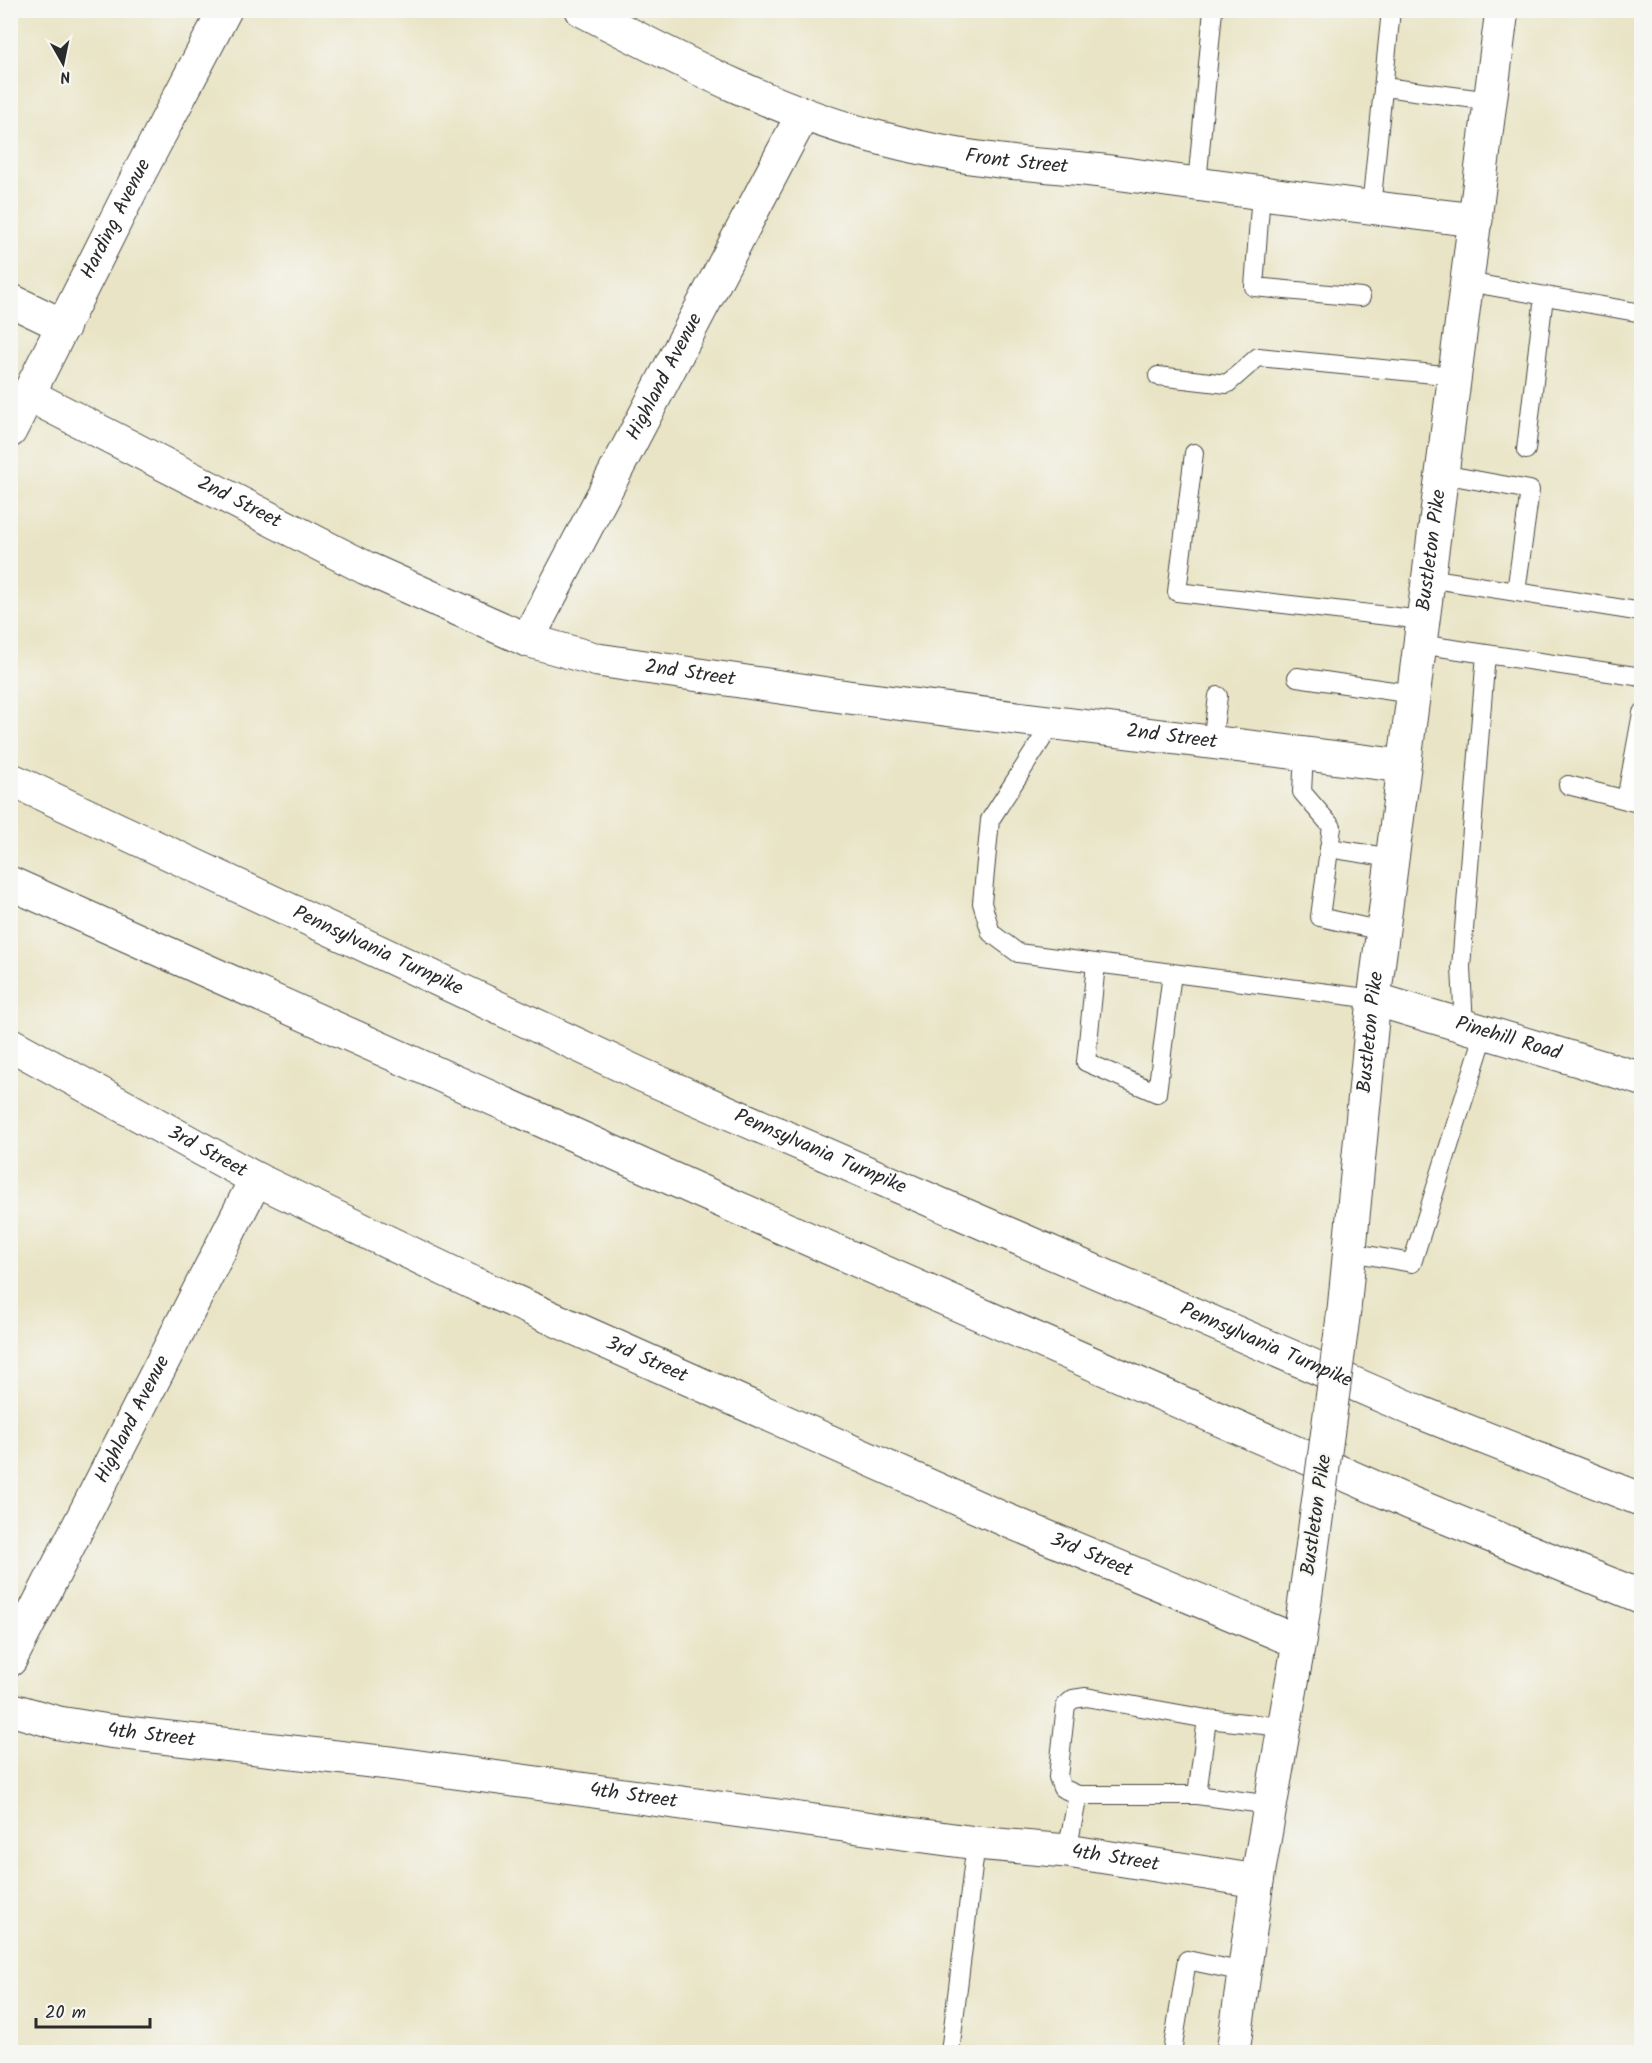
<svg xmlns="http://www.w3.org/2000/svg" width="1652" height="2063" font-family="Kalam,sans-serif">
<style>
.lines{fill:none;stroke-linecap:round;stroke-linejoin:round}
.service-casing{stroke:#484742;stroke-width:20}
.minor-casing{stroke:#484742;stroke-width:35}
.primary-casing{stroke:#484742;stroke-width:35}
.motorway-casing{stroke:#484742;stroke-width:35}
.service{stroke:#fff;stroke-width:18}
.minor{stroke:#fff;stroke-width:33}
.primary{stroke:#fff;stroke-width:33}
.motorway{stroke:#fff;stroke-width:33}
.primary-bridge-casing{stroke:#484742;stroke-width:35;stroke-linecap:butt}
.primary-bridge{stroke:#fff;stroke-width:33}
.labels{text-anchor:middle;dominant-baseline:central;stroke-width:4.5;stroke-linejoin:round;paint-order:stroke}
.street-label{font-size:20px;fill:#2b2b2b;stroke:#f6f6f2}
</style>
<rect width="100%" height="100%" fill="#f6f6f2"/>
<filter id="ink" filterUnits="userSpaceOnUse"><feTurbulence type="fractalNoise" baseFrequency=".0167" numOctaves="2"/><feDisplacementMap in="SourceGraphic" scale="12" xChannelSelector="R" yChannelSelector="G"/><feConvolveMatrix kernelMatrix="1 2 1 2 8 2 1 2 1" color-interpolation-filters="sRGB"/></filter>
<filter id="wash" filterUnits="userSpaceOnUse"><feTurbulence type="fractalNoise" baseFrequency=".008" numOctaves="4" result="noise"/><feDisplacementMap in="SourceGraphic" scale="24" xChannelSelector="R" yChannelSelector="G"/><feGaussianBlur stdDeviation="1.35" result="paint"/><feColorMatrix in="noise" values="0 0 0 0 0 0 0 0 0 0 0 0 0 0 0 0 0 1.4 0 .05"/><feComposite in="paint" operator="in"/></filter>
<g filter="url(#wash)">
<rect width="100%" height="100%" fill="#e9e4c5"/>
</g>
<g filter="url(#ink)">
<g class="lines">
<defs>
<path id="service" d="M1384,87l107,14
M1197,184l16,-174
M1261,193l-7,94 107,10
M1371,208l20,-198
M1467,282l175,31
M1158,376l69,8 31,-27 197,19
M1526,450l18,-154
M1194,453l-17,139 246,28
M1442,474l88,16 -14,102
M1428,578l214,34
M1419,644l223,33
M1297,677l116,17
M1053,722l-63,98 -8,83 9,30 27,20 356,46
M1212,743l6,-47
M1304,754l-2,38 30,35 -12,90 62,14
M1568,785l74,19
M1626,800l16,-87
M1329,848l63,10
M1096,964l-10,98 71,31 15,-120
M1464,1027l-3,-60 25,-313
M1350,1252l62,11 73,-231
M1078,1795h119l74,10
M1197,1795l10,-76
M1067,1851l11,-56 -16,-7 -4,-11 8,-72 7,-6 13,-2 121,22 76,8
M950,2052l26,-209
M1172,2052l15,-92 57,12"/>
<g id="minor">
<path id="s1" d="M582,10c94,48 187,98 290,126 41,11 85,20 128,25 34,4 68,6 102,10 124,17 249,35 374,49"/>
<path d="M10,300l54,26"/>
<path id="s2" d="M29,395l337,173 161,72 71,20 250,37 555,69"/>
<path id="s3" d="M10,431l130,-259 85,-162"/>
<path id="s4" d="M527,640l276,-526"/>
<path id="s5" d="M1374,999l268,80"/>
<path id="s6" d="M10,1044l246,135 217,104 533,237 293,122"/>
<path id="s7" d="M10,1660l246,-481"/>
<path id="s8" d="M10,1709l49,14 50,8 280,32 587,80 91,8 190,30"/>
</g>
<g id="primary">
<path id="s9" d="M1344,1310l30,-311 128,-989"/>
<path d="M1233,2052l24,-171 42,-239 11,-78"/>
</g>
<g id="motorway">
<path id="s10" d="M10,779l632,296 777,337 223,88"/>
<path d="M10,883l721,322 677,297 234,95"/>
</g>
</defs>
<use href="#service" class="service-casing"/>
<use href="#minor" class="minor-casing"/>
<use href="#primary" class="primary-casing"/>
<use href="#motorway" class="motorway-casing"/>
<use href="#service" class="service"/>
<use href="#minor" class="minor"/>
<use href="#primary" class="primary"/>
<use href="#motorway" class="motorway"/>
<defs>
<path id="primary-bridge" d="M1310,1564l34,-254"/>
</defs>
<use href="#primary-bridge" class="primary-bridge-casing"/>
<use href="#primary-bridge" class="primary-bridge"/>
</g>
</g>
<g class="labels">
<g class="street-label">
<text stroke="none"><textPath href="#s1" startOffset="464">Front Street</textPath></text>
<text stroke="none"><textPath href="#s3" startOffset="237">Harding Avenue</textPath></text>
<text stroke="none"><textPath href="#s4" startOffset="297">Highland Avenue</textPath></text>
<text stroke="none"><textPath href="#s2" startOffset="236">2nd Street</textPath></text>
<text stroke="none"><textPath href="#s9" startOffset="765">Bustleton Pike</textPath></text>
<text stroke="none"><textPath href="#s2" startOffset="722">2nd Street</textPath></text>
<text stroke="none"><textPath href="#s2" startOffset="1208">2nd Street</textPath></text>
<text stroke="none"><textPath href="#s10" startOffset="406">Pennsylvania Turnpike</textPath></text>
<text stroke="none"><textPath href="#s9" startOffset="279">Bustleton Pike</textPath></text>
<text stroke="none"><textPath href="#s5" startOffset="140">Pinehill Road</textPath></text>
<text stroke="none"><textPath href="#s6" startOffset="225">3rd Street</textPath></text>
<text stroke="none"><textPath href="#s10" startOffset="892">Pennsylvania Turnpike</textPath></text>
<text stroke="none"><textPath href="#s10" startOffset="1378">Pennsylvania Turnpike</textPath></text>
<text stroke="none"><textPath href="#s6" startOffset="711">3rd Street</textPath></text>
<text stroke="none"><textPath href="#s7" startOffset="270">Highland Avenue</textPath></text>
<text transform="translate(1317 1515) rotate(-82)">Bustleton Pike</text>
<text stroke="none"><textPath href="#s6" startOffset="1197">3rd Street</textPath></text>
<text stroke="none"><textPath href="#s8" startOffset="144">4th Street</textPath></text>
<text stroke="none"><textPath href="#s8" startOffset="630">4th Street</textPath></text>
<text stroke="none"><textPath href="#s8" startOffset="1116">4th Street</textPath></text>
</g>
</g>
<rect width="1652" height="2063" fill="none" stroke="#f6f6f2" stroke-width="36"/>
<g transform="translate(63 63) rotate(171)" stroke="#f6f6f2" stroke-width="4.5" paint-order="stroke">
<path d="M0-4.5L10 22L0 15L-10 22Z" fill="#2b2b2b"/>
<text y="-9" font-size="16" font-weight="bold" text-anchor="middle" fill="#2b2b2b">N</text>
</g>
<path d="M36 2018v9h114v-9" fill="none" stroke="#2b2b2b" stroke-width="3"/>
<text x="45" y="2018" font-size="18" fill="#2b2b2b" stroke="#f6f6f2" stroke-width="4.5" paint-order="stroke">20 m</text>
</svg>
